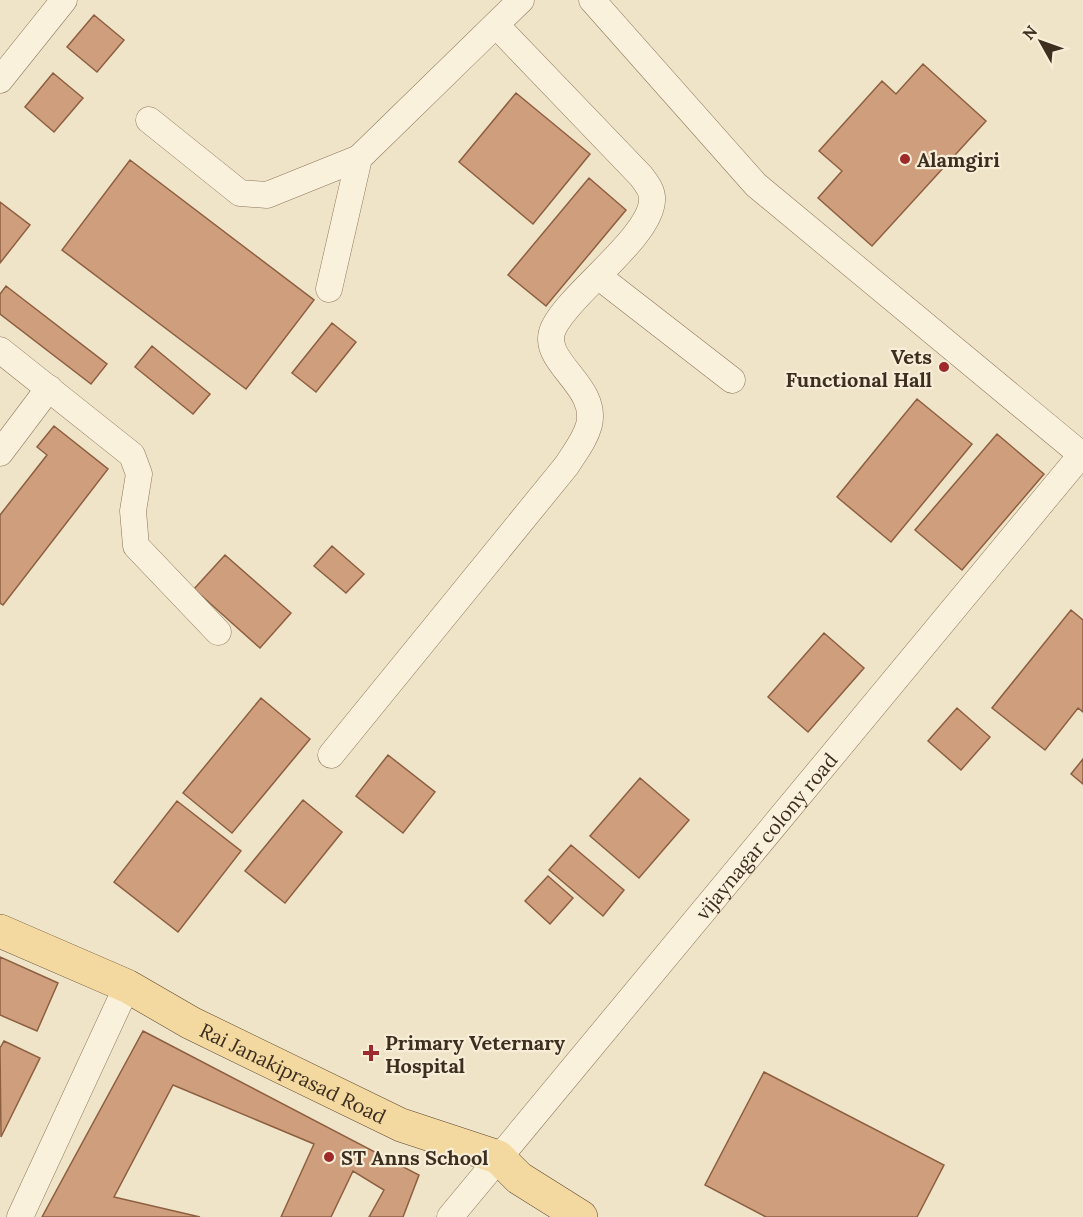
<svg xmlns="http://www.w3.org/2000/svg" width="1083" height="1217" font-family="Lora,serif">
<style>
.building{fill:#cf9f7d;stroke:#8d5f41;stroke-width:1.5}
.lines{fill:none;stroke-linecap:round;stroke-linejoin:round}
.minor-casing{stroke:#8d765c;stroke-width:27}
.major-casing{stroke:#5b4430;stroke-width:34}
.minor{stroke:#faf1dc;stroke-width:26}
.major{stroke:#f3d9a0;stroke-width:33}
.poi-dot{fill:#9e2a2b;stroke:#f7eed8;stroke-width:2}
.labels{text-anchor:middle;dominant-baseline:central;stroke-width:4.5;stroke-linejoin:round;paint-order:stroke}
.poi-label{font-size:20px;font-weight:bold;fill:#3d2e20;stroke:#f7eed8;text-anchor:start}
.street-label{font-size:20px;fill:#3d2e20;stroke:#f7eed8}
</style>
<rect width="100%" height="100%" fill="#f0e4c8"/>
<path class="building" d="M94,15l30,25 -27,32 -30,-25z
M923,64l63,57 -114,125 -54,-48 24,-27 -23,-20 63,-70 14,13z
M53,73l30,25 -29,34 -29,-25z
M516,93l74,61 -57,70 -74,-62z
M130,160l184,140 -68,89 -184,-139z
M589,178l37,32 -80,96 -38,-31z
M0,202l30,23 -30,38z
M6,286l101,78 -16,20 -91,-70v-20z
M332,323l24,19 -40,50 -24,-19z
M152,346l58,48 -17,20 -58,-47z
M917,399l55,45 -81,98 -54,-45z
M54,426l54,43 -105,136 -3,-2v-88l47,-60 -10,-8z
M997,434l47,40 -82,96 -47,-40z
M332,546l32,28 -18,19 -32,-27z
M225,555l66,58 -31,35 -66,-59z
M1071,610l12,10v92l-5,-4 -33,42 -53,-42z
M824,633l40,35 -56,64 -40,-35z
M261,698l49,41 -78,94 -49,-40z
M957,708l33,29 -29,33 -33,-29z
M388,755l47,37 -32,41 -47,-37z
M1083,759v25l-12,-10z
M640,778l49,42 -50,58 -49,-42z
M303,800l39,32 -57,71 -40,-32z
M177,801l64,50 -63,81 -64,-50z
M571,845l53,45 -21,26 -54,-46z
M548,876l25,22 -23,26 -25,-23z
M0,957l58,26 -21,48 -37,-16z
M143,1031l276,144 -16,42h-34l15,-27 -31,-19 -22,46h-50l33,-73 -141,-59 -59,112 86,20h-158z
M4,1041l36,17 -39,79 -1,-89z
M764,1072l180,93 -27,52h-151l-61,-32z"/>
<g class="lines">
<defs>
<g id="minor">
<path d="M592,0l164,185 327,271"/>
<path d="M0,80l64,-80"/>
<path d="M149,120l91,73 27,2 92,-37"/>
<path d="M598,276l134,104"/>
<path d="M329,289l30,-131 162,-158"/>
<path d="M0,350l132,105 7,19 -6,37 3,35 82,86"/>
<path d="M0,453l49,-65"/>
<path d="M331,755l236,-290c8,-13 18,-25 22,-40 10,-41 -52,-64 -35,-98 17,-34 96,-90 98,-126 1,-10 -5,-17 -11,-25l-145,-151"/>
<path d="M20,1217l107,-231"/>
<path id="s1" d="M450,1217l631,-762"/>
</g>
<g id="major">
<path id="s2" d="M0,931l127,55 64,37 210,102 97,32 21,21 62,39"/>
</g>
</defs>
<use href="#minor" class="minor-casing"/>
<use href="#major" class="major-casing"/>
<use href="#minor" class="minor"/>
<use href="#major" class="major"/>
</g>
<g class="poi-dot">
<circle cx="905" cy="159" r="6"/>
<circle cx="944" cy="367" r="6"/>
<path d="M368 1044h6v6h6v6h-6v6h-6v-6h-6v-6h6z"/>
<circle cx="329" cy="1157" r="6"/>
</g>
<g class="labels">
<g class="poi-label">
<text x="917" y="159">Alamgiri</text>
<text x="932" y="356" text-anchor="end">Vets<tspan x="932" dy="23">Functional Hall</tspan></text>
<text x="385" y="1042">Primary Veternary<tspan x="385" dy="23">Hospital</tspan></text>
<text x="341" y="1157">ST Anns School</text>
</g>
<g class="street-label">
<text stroke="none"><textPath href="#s1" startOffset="495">vijaynagar colony road</textPath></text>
<text stroke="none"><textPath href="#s2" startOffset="326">Rai Janakiprasad Road</textPath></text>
</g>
</g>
<g transform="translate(1041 42) rotate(310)" stroke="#f7eed8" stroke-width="4.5" paint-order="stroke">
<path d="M0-4.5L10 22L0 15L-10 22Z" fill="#3d2e20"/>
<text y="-9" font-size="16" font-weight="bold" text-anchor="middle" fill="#3d2e20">N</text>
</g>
</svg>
